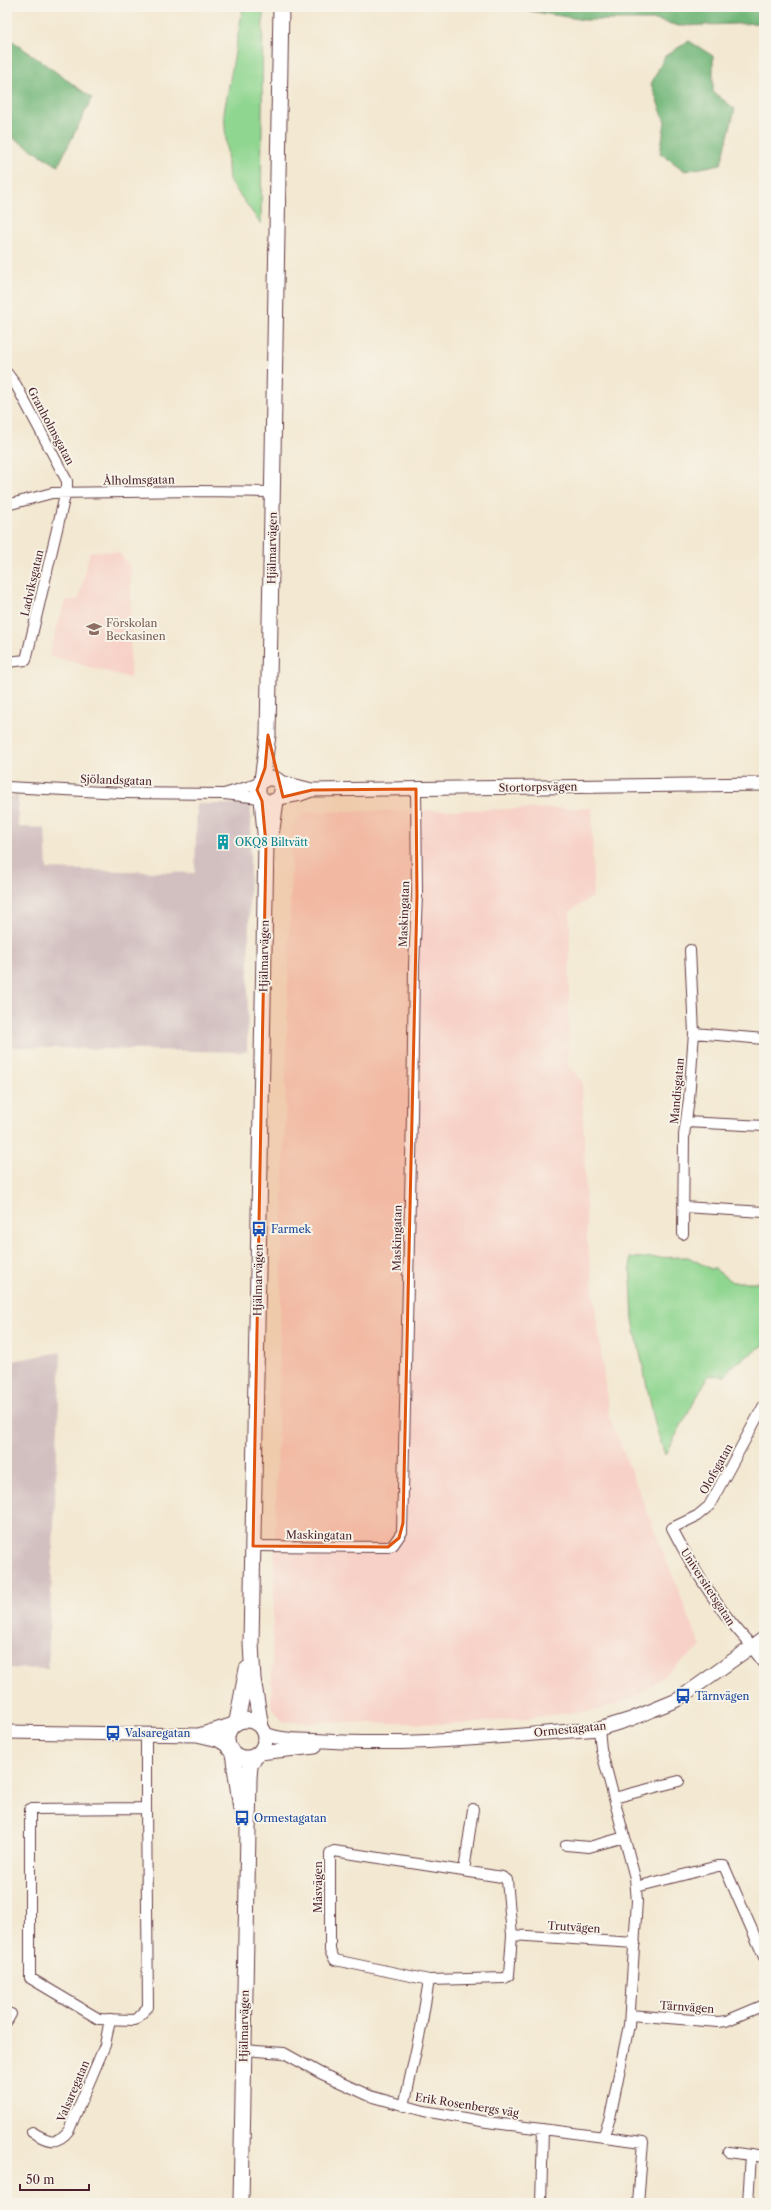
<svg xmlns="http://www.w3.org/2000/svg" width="771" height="2210" font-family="'Libre Caslon Text',serif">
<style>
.built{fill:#f7d1c7}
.industrial{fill:#d2bfc0}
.green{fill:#8fd690;stroke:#6c7a5e}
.forest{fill:#73b77a;stroke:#5e6b52}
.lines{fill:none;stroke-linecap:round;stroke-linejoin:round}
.minor-casing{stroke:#633d44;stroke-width:12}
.tertiary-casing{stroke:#633d44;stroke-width:15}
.secondary-casing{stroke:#633d44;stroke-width:17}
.minor{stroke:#fff;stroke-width:10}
.tertiary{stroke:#fff;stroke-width:13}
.secondary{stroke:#fff;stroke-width:15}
.marked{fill:#e0560e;fill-opacity:0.2;stroke:#e0560e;stroke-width:3;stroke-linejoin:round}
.labels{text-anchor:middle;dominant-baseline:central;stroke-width:4;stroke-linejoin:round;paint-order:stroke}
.street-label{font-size:11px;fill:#4a1f2b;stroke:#f7f3e8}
.education-label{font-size:11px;fill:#785e54;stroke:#f7f3e8;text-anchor:start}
.culture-label{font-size:11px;fill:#0d838f;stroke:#f7f3e8;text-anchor:start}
.transit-label{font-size:11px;fill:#164399;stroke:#f7f3e8;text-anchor:start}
</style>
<rect width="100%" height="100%" fill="#f7f3e8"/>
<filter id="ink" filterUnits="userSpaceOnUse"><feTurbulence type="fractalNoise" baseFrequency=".025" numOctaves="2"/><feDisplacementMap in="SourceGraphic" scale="8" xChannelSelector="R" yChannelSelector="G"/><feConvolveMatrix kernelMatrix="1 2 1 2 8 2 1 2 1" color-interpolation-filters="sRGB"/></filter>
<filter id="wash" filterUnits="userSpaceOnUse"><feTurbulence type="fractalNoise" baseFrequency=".012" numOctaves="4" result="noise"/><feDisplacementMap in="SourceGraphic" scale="16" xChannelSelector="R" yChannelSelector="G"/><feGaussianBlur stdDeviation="0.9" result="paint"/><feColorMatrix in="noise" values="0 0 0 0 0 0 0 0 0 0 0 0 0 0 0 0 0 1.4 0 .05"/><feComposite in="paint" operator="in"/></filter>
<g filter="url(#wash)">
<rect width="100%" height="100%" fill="#f3e8d1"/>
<path class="built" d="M90,551l28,1 13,15 -1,111 -81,-22 16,-55 14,-2z
M592,808l1,89 -23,14 -2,154 14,16 5,158 22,177 92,231 -66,51 -37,12 -130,14 -185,-2 -12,-16 21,-880 14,-14z"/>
<path class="industrial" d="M7,796h11v31l27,1 2,41 148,4 2,-69h54l-4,248 -240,-5z
M61,1352l-13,317 -41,-1v-306z"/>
<path class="green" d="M243,7h20l-2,217 -32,-44 -5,-67z
M688,1257l23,12h4l17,13h32v63l-33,22 -6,9 -16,-1 -44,80 -10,-31 -22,-104 -3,-62z"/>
<path class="forest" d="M505,7h259v16l-85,3 -23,-6h-71z
M7,37l85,61 -34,68 -51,-32z
M689,41l24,15v36l22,17 -14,55 -36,7 -25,-18 5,-31 -14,-38 14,-28z"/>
</g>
<g filter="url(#ink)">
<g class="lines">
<defs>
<path id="minor" d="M7,373l9,12 51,96v6l-41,173 -19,2
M7,505l45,-12 145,-2 76,1
M7,787l115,6 102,1 36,4
M224,794l36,-11
M694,1033l70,6
M686,1122l78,4
M683,1207l81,5
M683,1234l1,-99 5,-36 5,-66 -4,-83
M253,1546l135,1 5,-2 9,-13 10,-416 2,-150 3,-71 -1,-106
M753,1647c-34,-35 -59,-76 -81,-119l25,-12 12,-10 55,-101
M599,1729l2,20 34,129 2,23 -8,124 -19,93 -7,19
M146,1734v74l-116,1v169l69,41 36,1 13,-13 -2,-199
M614,1798l65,-17
M566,1845l23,2 36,-10
M464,1871l9,-62
M636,1887l82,-21h6l40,91
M512,1935l123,8
M630,2015l88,7 8,-1 38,-16
M7,2021l4,-7
M243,2050l41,3 36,20 50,23 54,15 63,11 156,20 -5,61
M404,2106l17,-78 8,-48 -94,-20 -5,-9v-98l4,-2 168,26 5,3 5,55 -3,40 -4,3 -76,2
M32,2132c15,9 25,14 37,-2l36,-85 5,-26
M729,2152l35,5
M541,2203l2,-74
M748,2203l3,-48"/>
<path id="tertiary" d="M280,782l32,8 452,-6
M279,798l22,-4 11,-4
M753,1647l11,14
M7,1732l190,3 21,5 10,6
M265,1734c19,7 40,6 60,7 91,6 183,-6 274,-12l32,-10 46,-19 87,-62
M199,1735l35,-11
M259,1753l56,-6"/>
<path id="secondary" d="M258 790a12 12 0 1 1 24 0a12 12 0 1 1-24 0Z
M262,780l6,-45 13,-728
M268,839l4,-10 4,-28
M227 1739a19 19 0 1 1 38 0a19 19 0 1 1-38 0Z
M237,1721l10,-52
M261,1727l-8,-48 -2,-35 15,-800 -4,-45
M233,1753l8,56
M241,2203l8,-425 1,-12 5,-10"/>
</defs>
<use href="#minor" class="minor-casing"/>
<use href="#tertiary" class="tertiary-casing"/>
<use href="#secondary" class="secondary-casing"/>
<use href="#minor" class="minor"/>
<use href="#tertiary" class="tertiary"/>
<use href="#secondary" class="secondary"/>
</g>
</g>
<path class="marked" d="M268,735l15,62 29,-7 104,-1 1,106 -14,628 -4,15 -11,9 -135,-1 13,-702 -4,-43 -5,-11 8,-22z"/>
<defs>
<symbol id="school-bare" viewBox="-9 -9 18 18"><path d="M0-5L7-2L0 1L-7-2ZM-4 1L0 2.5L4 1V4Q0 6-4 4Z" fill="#8d6e63" stroke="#f7f3e8" stroke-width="2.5" paint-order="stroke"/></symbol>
<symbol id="building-bare" viewBox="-9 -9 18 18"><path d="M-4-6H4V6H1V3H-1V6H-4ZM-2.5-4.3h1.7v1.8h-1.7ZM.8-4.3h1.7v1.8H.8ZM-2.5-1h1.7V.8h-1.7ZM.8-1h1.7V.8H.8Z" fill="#0f9aa8" stroke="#f7f3e8" stroke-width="2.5" paint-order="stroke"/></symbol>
<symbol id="bus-bare" viewBox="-9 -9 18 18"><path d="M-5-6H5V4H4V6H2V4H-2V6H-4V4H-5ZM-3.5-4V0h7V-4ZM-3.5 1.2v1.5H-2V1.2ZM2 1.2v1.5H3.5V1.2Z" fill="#1a4fb4" stroke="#f7f3e8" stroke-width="2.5" paint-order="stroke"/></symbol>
</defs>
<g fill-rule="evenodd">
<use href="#school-bare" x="83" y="618" width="22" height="22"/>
<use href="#building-bare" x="212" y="831" width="22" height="22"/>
<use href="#bus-bare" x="248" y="1218" width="22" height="22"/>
<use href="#bus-bare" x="672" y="1685" width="22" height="22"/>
<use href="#bus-bare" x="102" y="1722" width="22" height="22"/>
<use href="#bus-bare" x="231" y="1807" width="22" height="22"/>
</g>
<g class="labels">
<g class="street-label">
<text transform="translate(51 426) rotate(62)">Granholmsgatan</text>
<text transform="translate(139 480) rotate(-1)">Ålholmsgatan</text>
<text transform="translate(272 548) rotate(-89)">Hjälmarvägen</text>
<text transform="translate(32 583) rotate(-77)">Ladviksgatan</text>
<text transform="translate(116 780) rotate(2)">Sjölandsgatan</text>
<text transform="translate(538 787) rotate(-1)">Stortorpsvägen</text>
<text transform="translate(404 914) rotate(-88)">Maskingatan</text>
<text transform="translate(264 956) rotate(-89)">Hjälmarvägen</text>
<text transform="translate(677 1091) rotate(-85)">Mandisgatan</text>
<text transform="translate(397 1238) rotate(-89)">Maskingatan</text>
<text transform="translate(258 1280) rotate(-89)">Hjälmarvägen</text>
<text transform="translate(716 1469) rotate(-61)">Olofsgatan</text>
<text transform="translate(319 1535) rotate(1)">Maskingatan</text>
<text transform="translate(708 1587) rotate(57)">Universitetsgatan</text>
<text transform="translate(570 1729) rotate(-6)">Ormestagatan</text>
<text transform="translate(318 1887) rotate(-90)">Måsvägen</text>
<text transform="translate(574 1927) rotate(4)">Trutvägen</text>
<text transform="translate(687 2007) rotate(4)">Tärnvägen</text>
<text transform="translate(244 2026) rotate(-89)">Hjälmarvägen</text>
<text transform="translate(73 2091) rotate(-67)">Valsaregatan</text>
<text transform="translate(467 2105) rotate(9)">Erik Rosenbergs väg</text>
</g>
<g class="education-label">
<text x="106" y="623">Förskolan<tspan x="106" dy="13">Beckasinen</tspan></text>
</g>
<g class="culture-label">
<text x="235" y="842">OKQ8 Biltvätt</text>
</g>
<g class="transit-label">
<text x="271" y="1229">Farmek</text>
<text x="695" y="1696">Tärnvägen</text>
<text x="125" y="1733">Valsaregatan</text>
<text x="254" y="1818">Ormestagatan</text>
</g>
</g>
<rect width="771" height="2210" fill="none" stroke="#f7f3e8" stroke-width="24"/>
<path d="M20 2184v6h69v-6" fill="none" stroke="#4a1f2b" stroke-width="2"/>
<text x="26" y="2184" font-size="12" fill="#4a1f2b" stroke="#f7f3e8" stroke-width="3" paint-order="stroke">50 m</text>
</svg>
